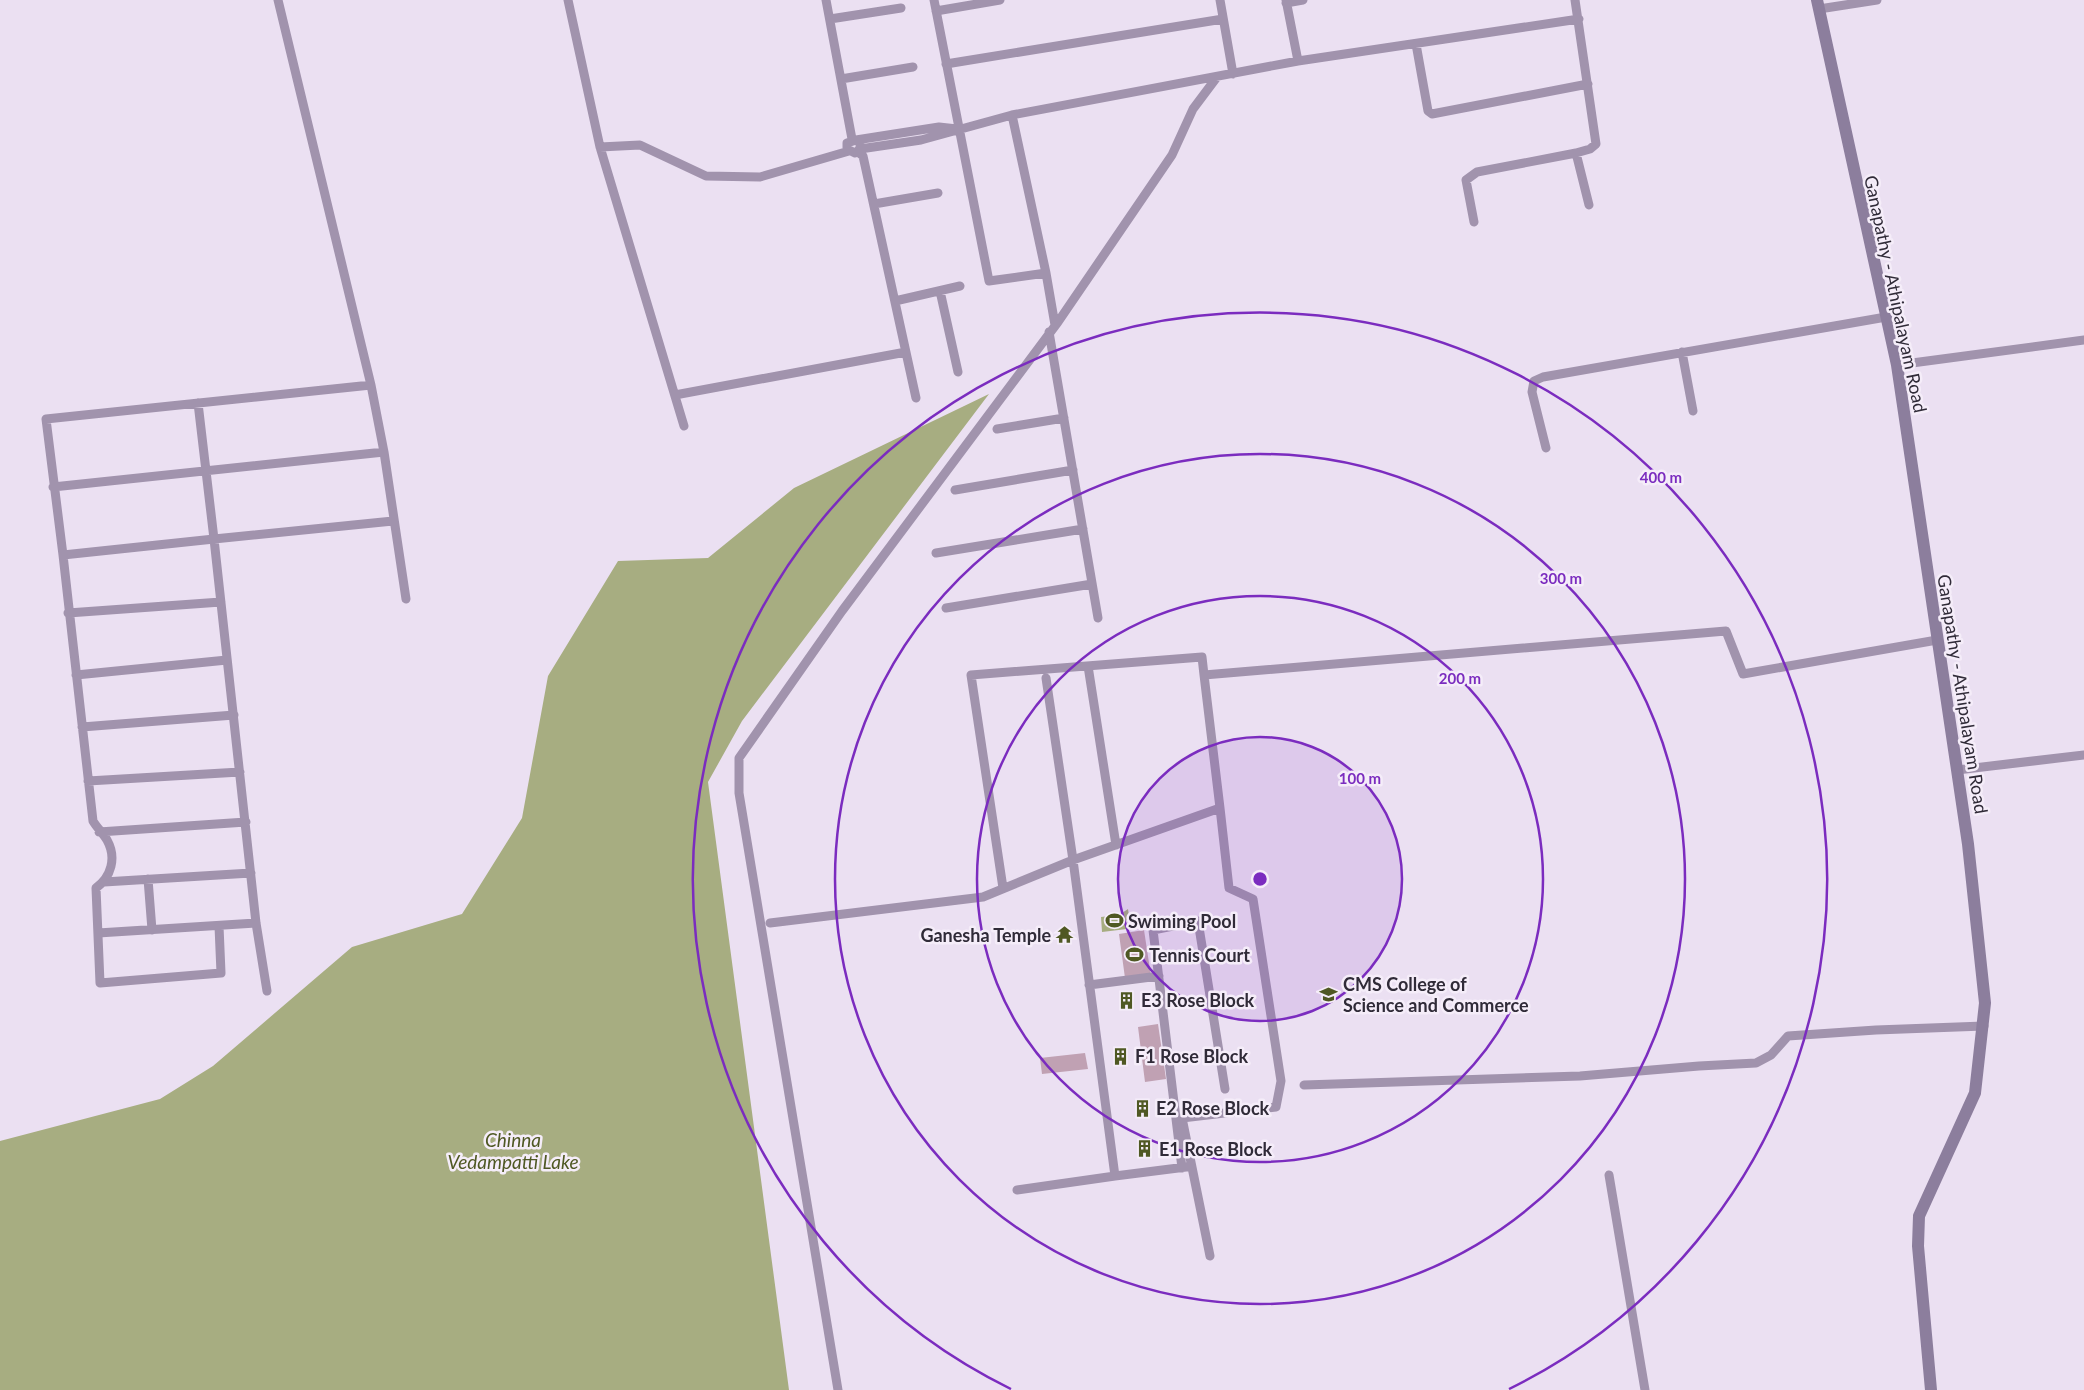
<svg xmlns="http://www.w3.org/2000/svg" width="2084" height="1390" font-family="Lato,sans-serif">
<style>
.green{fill:#c0a1b3}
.water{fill:#a7ad81}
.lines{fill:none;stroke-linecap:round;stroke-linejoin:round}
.minor{stroke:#a193ad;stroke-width:9}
.secondary{stroke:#8c7e9d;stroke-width:12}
.ring{fill:none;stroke:#7b2cbf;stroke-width:2.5}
.labels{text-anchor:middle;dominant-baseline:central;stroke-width:5;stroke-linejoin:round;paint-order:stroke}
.street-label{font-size:18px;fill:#302b38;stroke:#f5edf9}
.poi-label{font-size:18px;font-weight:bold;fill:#302b38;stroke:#f5edf9;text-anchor:start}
.water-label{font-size:19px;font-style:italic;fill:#4f5823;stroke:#f5edf9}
.centre{fill:#7b2cbf;stroke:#f5edf9;stroke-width:2.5}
.ring-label{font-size:15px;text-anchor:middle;font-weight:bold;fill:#7b2cbf;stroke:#f5edf9;stroke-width:5;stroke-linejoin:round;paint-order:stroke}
</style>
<rect width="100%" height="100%" fill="#ebe0f2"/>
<path class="green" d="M1144,930l7,46 -26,2 -6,-44z
M1158,1024l8,55 -21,3 -7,-55z
M1085,1053l3,16 -46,5 -2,-16z"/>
<path class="water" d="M989,394l-247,327 -34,61 81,608h-789v-249l160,-42 53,-33 139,-119 110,-33 60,-96 26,-142 70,-115 90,-3 86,-70z
M1128,909l2,13 -4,-2 1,9 -25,3 -1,-15 18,-2z"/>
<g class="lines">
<path class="minor" d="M278,0l93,385 13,67 22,147
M568,0l32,147 84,279
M826,0l26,139
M934,0l55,281 57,-8 -34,-158 286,-54 -12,-61
M1220,0l13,74
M1286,3l17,-3
M1819,9l58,-9
M936,11l64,-11
M830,19l71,-11
M1416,44l12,67 4,3 156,-30
M1298,61l281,-42
M946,64l277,-45
M841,79l72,-12
M856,140l83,-13 18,2
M600,147l40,-2 66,31 54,1 89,-26
M860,149v-6l-4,-3 -9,3v6l8,4 5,-4 61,-9 91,-25
M858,152l5,4 53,242
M1576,153l13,52
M874,204l64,-11
M1474,222l-8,-42 11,-8 99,-19 14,-4 6,-5 -21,-144
M1046,273l9,52
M940,291l18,81
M895,301l65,-15
M1049,332l49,286
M1682,352l11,59
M1897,365l187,-25
M675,395l231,-43
M198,403l16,136 -151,16 -17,-136 325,-34
M997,429l67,-11
M1546,448l-14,-56 2,-11 9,-4 343,-60
M53,487l331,-35
M955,490l118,-20
M936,553l147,-24
M63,555l30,266c4,7 10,12 14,19 10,18 4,37 -11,48l4,95 121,-10 -2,-47
M946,608l146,-24
M68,613l153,-11
M1088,666l28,179
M76,675l151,-15
M82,727l152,-12
M1957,770l127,-15
M88,781l152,-9
M99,832l147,-10
M148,879l4,51
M104,882l147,-9
M1003,888l-32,-213 231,-18 2,18
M770,923l213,-26 90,-37 -27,-182
M98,933l158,-10
M1089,985l70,-9
M267,991l-11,-68 -42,-384 179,-18
M1304,1085l276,-9 119,-10 57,-3 15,-8 17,-19 88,-6 108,-4
M1182,1168l-29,-238 45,-9 27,168
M1609,1175l36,215
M1115,1176l71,-9
M1017,1190l98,-14 -42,-316 147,-52 -16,-133 522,-44 17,43 194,-34
M1210,1256l-28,-138 94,-11 5,-26 -28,-182 -24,-11 -9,-80
M838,1390l-99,-597v-35l103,-147 216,-289 114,-167 21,-46 24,-32"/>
<path class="secondary" d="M1817,0l80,365 71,479 17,159 -10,90 -56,123 -1,30 13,144"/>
</g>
<circle cx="1260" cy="879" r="142" fill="#7b2cbf" fill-opacity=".12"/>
<g class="ring">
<circle cx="1260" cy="879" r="142"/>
<circle cx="1260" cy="879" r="283"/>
<circle cx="1260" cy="879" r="425"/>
<path d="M1011 1389A567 567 0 1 1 1509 1389"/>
</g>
<defs>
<symbol id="stadium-bare" viewBox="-9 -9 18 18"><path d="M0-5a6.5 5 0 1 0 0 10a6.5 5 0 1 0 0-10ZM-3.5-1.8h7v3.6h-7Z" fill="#4f5823" stroke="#f5edf9" stroke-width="2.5" paint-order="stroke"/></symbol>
<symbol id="temple-bare" viewBox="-9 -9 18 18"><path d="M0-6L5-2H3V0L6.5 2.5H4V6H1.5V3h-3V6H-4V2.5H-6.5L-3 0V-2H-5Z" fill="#4f5823" stroke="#f5edf9" stroke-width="2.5" paint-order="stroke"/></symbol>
<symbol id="university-bare" viewBox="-9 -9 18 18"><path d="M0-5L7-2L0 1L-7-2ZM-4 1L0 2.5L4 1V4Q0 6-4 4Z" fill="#4f5823" stroke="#f5edf9" stroke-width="2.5" paint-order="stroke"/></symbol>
<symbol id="building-bare" viewBox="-9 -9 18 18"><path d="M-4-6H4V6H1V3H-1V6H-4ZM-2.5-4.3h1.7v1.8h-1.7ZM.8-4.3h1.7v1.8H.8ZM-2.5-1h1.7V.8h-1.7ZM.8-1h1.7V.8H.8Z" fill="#4f5823" stroke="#f5edf9" stroke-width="2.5" paint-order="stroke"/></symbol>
</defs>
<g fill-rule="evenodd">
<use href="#stadium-bare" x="1102" y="908" width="25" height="25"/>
<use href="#temple-bare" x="1052" y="922" width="25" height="25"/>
<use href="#stadium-bare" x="1122" y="942" width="25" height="25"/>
<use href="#university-bare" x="1316" y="982" width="25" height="25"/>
<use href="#building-bare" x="1114" y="988" width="25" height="25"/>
<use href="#building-bare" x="1108" y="1044" width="25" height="25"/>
<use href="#building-bare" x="1130" y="1096" width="25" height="25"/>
<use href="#building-bare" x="1132" y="1136" width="25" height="25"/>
</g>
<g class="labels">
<g class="street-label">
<text transform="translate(1896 294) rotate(78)">Ganapathy - Athipalayam Road</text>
<text transform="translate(1963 694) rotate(81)">Ganapathy - Athipalayam Road</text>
</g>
<g class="poi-label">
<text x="1128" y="921">Swiming Pool</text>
<text x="1051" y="935" text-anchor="end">Ganesha Temple</text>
<text x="1149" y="955">Tennis Court</text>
<text x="1343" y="984">CMS College of<tspan x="1343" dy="21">Science and Commerce</tspan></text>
<text x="1141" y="1000">E3 Rose Block</text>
<text x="1135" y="1056">F1 Rose Block</text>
<text x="1156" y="1108">E2 Rose Block</text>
<text x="1159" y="1149">E1 Rose Block</text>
</g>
<g class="water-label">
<text x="513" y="1139">Chinna<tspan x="513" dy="22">Vedampatti Lake</tspan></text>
</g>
</g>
<circle cx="1260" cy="879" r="8" class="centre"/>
<g class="ring-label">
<text x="1661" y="483">400 m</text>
<text x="1561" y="584">300 m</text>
<text x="1460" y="684">200 m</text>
<text x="1360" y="784">100 m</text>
</g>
</svg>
